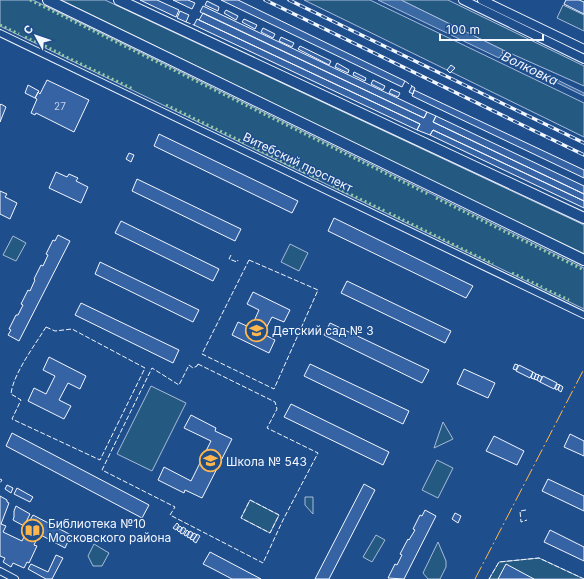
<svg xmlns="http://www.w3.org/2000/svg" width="584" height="579" font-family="Inter,sans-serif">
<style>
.green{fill:#245a82;stroke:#a8bbd7}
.water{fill:#3b69a3;stroke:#a8bbd7}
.building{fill:#3563a3;stroke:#f2f6ff}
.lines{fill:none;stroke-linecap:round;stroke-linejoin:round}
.minor-casing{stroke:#f2f6ff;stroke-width:8}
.tertiary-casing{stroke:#f2f6ff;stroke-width:10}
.primary-casing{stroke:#f2f6ff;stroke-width:12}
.minor{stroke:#1f4e8c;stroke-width:6}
.tertiary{stroke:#1f4e8c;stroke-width:8}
.primary{stroke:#1f4e8c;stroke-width:10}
.rail-casing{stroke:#f2f6ff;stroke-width:3.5}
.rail{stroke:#1f4e8c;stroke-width:2;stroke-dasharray:6;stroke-linecap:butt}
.hedge{stroke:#97c8a6;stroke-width:3;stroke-dasharray:2 3;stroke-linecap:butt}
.fence{stroke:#f2f6ff;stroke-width:1;stroke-dasharray:5 2;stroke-linecap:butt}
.power{stroke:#ffb74d;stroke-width:1;stroke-dasharray:14 3 2 3;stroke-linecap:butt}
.labels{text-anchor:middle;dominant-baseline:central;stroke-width:3;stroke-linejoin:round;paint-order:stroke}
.number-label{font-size:10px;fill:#c3d1e8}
.street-label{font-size:12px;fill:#f2f6ff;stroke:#1f4e8c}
.poi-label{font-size:12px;fill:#f2f6ff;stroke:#1f4e8c;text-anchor:start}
.water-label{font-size:13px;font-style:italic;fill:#f2f6ff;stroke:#1f4e8c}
</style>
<rect width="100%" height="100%" fill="#1f4e8c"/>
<path class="green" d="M0,0h33l551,268v41l-584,-283z
M61,0h44l479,225v30z
M304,0h66l214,103v34z
M401,0h47l136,66v20l-81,-36z
M563,5l21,10v16l-27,-13z
M13,236l13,7 -10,18 -13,-6z
M290,244l18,9 -9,18 -18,-9z
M151,386l35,17 -34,68 -35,-17z
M443,422l10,17 -19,9z
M437,460l16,8 -15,30 -16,-8z
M305,497h8v17l-8,-9z
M250,500l29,15 -9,18 -29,-15z
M376,535l9,5 -13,22 -9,-5z
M438,542l8,19v6l-6,12h-12l-5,-6z
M94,544l15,9 -7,13h-9l-5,-10z
M539,558l45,21h-95l10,-17z"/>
<path class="water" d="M378,0h23l102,50 -1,3 82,40v3l-83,-41 -2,3z"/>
<path class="building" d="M140,0h17l22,10 -3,7z
M173,0h15l7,3 -3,6z
M221,0h17l167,81 -3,6z
M566,0h13l5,2v12l-20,-10z
M207,1l12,6 -1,4 -13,-6z
M203,6l224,106 -3,6 -224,-106z
M226,10l12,6 -2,4 -12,-7z
M180,11l9,4 -3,7 -9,-4z
M203,13l221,105 3,-6 9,4 -3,6 151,72v7l-151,-71 -3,5 -13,-5 3,-6 -221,-104z
M197,19l223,105 -3,6 -223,-105z
M244,19l13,6 -2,4 -13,-7z
M263,28l12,6 -2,4 -12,-6z
M281,37l13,6 -2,4 -13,-6z
M300,46l31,15 -2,4 -31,-16z
M337,63l12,7 -1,3 -13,-6z
M451,65l4,3 -5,5 -3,-3z
M354,72l12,6 -1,3 -12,-6z
M47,80l42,20 -15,32 -38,-19 -1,2 -4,-2 6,-14 -2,-1 3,-6 2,2z
M373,80l12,6 -2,4 -12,-6z
M28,85l11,6 -4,7 -10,-5z
M412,86l3,2 -2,6 -4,-2z
M391,89l9,4 -2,4 -9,-4z
M414,90l170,80v8l-172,-82z
M1,104l5,3 -6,15v-17z
M436,116l148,70v8l-151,-72z
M433,130l151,71v7l-154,-73z
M159,134l139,67 -6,12 -138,-67z
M129,153l5,2 -3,7 -5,-3z
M56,172l11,5 2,-3 9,4 -2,3 12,6 -7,16 -32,-15z
M137,179l104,50 -6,12 -103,-50z
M0,191l7,3 -2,3 12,6 -7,16 -10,-5z
M334,218l139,68 -7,12 -138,-67z
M121,221l98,48 -6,12 -98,-48z
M58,235l12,6 -51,100 -11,-6 3,-5 -2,-1 7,-14h2l5,-10 -2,-1 7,-14 2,1 5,-11 -1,-1 7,-14 2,1 5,-11 -2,-1 7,-14 2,1z
M100,262l99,48 -6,12 -98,-48z
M347,281l104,50 -6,12 -104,-50z
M253,292l37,18 -6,12 -12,-5 -9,17 12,6 -6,13 -37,-18 6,-13 13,6 8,-18 -12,-6z
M81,303l98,47 -6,13 -98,-48z
M330,323l99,47 -7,13 -98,-48z
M49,357l37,19 -6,13 -12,-6 -9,17 12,6 -7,13 -36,-18 6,-13 12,6 9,-18 -12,-6z
M310,364l99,47 -6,13 -99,-48z
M515,364l3,1 -2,5 -3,-1z
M519,365l14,7 -3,6 -14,-7z
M464,369l31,14 -7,15 -31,-14z
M533,372l3,2 -2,5 -3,-1z
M536,374l3,1 -2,5 -3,-1z
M539,375l3,2 -2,5 -3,-2z
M543,376l14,7 -3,6 -14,-7z
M557,384l3,1 -3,5 -2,-1z
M560,385l3,2 -2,5 -3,-2z
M291,404l98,48 -6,13 -99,-48z
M191,415l25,13 -1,3 17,8 -30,59 -17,-8 -1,3 -26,-13 6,-13 27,14 20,-40 -27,-13z
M12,433l137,72 -7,13 -136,-72z
M570,434l14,7v15l-20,-9z
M494,436l30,15 -7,14 -31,-14z
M548,479l36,17v15l-42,-20z
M364,484l11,6 -46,89h-14z
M7,485l6,3 -2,5 -6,-4z
M17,488l16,9 -3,5 -16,-8z
M0,496l7,4v2l2,1 -8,21 5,2 -3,6 19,9 6,-12 -2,-2 7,-12 38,20 -6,13 -26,-14 -5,11 3,1 -8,17 -2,-1 -3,6 -11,-5 -2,4 -8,-5 2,-4 -5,-2z
M16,506l14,8 -6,12 -11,-6 1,-3v-6z
M425,510l11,6 -32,63 -16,-1 7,-14 2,1 5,-10 -2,-1 8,-15 1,1 6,-10 -2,-1 7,-14 2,1z
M455,513l6,3 -3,7 -6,-4z
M177,523l2,2 -3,5 -3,-2z
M180,526l2,2 -3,4 -2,-2z
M183,527l3,2 -3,5 -3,-1z
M187,530l2,2 -3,4 -2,-1z
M550,530l34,17v14l-40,-19z
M190,531l3,2 -3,5 -3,-1z
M194,533l3,2 -4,5 -3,-1z
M197,534l3,2 -4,7 -3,-2z
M210,552l51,27h-29l-19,-10 -10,-5z
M56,555l7,3 -11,21h-6l-18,-10 3,-5 17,8z
M506,564l28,15h-36z"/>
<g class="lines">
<defs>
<path id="minor" d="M0,33l584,282
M0,571l15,8"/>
<path id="tertiary" d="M463,0l121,59
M482,0l102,49"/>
<path id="primary" d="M48,0l536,260
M119,0l465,218"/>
</defs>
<use href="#minor" class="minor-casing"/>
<use href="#tertiary" class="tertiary-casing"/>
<use href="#primary" class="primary-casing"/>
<use href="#minor" class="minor"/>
<use href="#tertiary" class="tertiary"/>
<use href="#primary" class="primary"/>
<defs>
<path id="rail" d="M265,0l319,155
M289,0l295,143"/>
</defs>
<use href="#rail" class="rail-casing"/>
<use href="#rail" class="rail"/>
<path class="hedge" d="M30,0l398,194
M0,25l19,9
M25,37l20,9
M45,46l16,8
M62,55l71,34
M166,105l81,39
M253,147l38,19
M293,166l3,2
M299,169l21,11
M333,186l54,26
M436,198l148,72
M389,213l104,51
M512,273l13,6
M527,280l15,7
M545,289l24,11"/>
<path class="fence" d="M186,22l8,3
M405,81l7,5
M231,255l-2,4 8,3 1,-2
M249,260l69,30 -44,99 -72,-35z
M46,327l9,4 17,-2 73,39 -45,92 -88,-41 9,-19 -10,-6c2,-20 24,-49 35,-67z
M198,364l77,38 2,7 -10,19 51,25 -35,67 -20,43 -93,-48 5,-8 -73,-37 50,-102 27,17 10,-20 4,3 4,-2z
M0,479l2,1 -2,3
M250,500l29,15 -9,18 -29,-15z
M526,510l-6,1 1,11 6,-2
M489,579l10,-17 40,-4 45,21"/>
<path class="power" d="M475,579l109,-210"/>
</g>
<defs>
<symbol id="school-ring" viewBox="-11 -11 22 22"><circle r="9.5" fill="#1f4e8c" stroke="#ffb74d" stroke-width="1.5"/><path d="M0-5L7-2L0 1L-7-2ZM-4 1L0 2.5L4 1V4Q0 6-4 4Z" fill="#ffb74d"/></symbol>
<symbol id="library-ring" viewBox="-11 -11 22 22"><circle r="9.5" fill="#1f4e8c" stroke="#ffb74d" stroke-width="1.5"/><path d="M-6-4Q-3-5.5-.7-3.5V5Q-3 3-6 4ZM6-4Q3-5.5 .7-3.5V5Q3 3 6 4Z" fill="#ffb74d"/></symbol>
</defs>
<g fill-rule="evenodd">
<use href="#school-ring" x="244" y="318" width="25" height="25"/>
<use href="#school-ring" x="198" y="448" width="25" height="25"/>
<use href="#library-ring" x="20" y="518" width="25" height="25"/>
</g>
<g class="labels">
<g class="number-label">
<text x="60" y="106">27</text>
</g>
<g class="street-label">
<text transform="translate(298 162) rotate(26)">Витебский проспект</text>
</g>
<g class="poi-label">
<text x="272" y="330">Детский сад № 3</text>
<text x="226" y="461">Школа № 543</text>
<text x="48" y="523">Библиотека №10<tspan x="48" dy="14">Московского района</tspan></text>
</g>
<g class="water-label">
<text transform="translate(530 68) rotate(26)">Волковка</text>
</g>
</g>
<g transform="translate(36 36) rotate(310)" stroke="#1f4e8c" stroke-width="3" paint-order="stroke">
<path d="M0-3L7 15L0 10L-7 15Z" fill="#f2f6ff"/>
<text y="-6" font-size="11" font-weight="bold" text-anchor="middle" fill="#f2f6ff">С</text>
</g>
<path d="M440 34v6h103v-6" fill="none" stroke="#f2f6ff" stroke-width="2"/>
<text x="446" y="34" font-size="12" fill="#f2f6ff" stroke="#1f4e8c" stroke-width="3" paint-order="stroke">100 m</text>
</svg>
